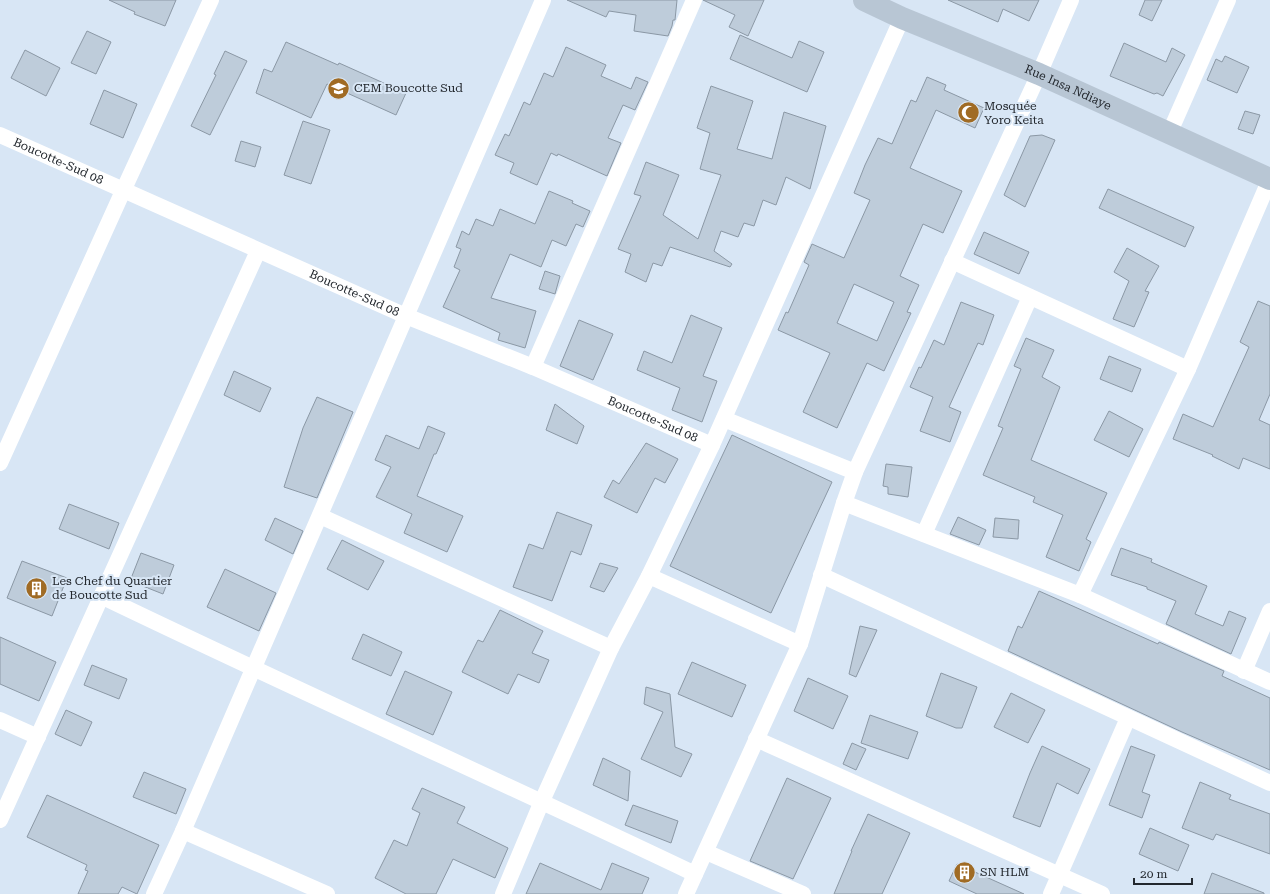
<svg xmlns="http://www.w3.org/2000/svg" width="1270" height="894" font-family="'Roboto Serif',serif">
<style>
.building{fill:#beccda;stroke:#8b98a5;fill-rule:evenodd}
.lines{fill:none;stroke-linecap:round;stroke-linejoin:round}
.street{stroke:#fff;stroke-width:16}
.secondary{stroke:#b8c6d4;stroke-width:22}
.labels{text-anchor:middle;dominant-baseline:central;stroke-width:4;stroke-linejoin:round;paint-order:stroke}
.poi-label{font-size:12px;fill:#23282e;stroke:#d8e6f5;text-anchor:start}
.street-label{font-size:12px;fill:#23282e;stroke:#d8e6f5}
</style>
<rect width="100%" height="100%" fill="#d8e6f5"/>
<path class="building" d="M109,0h67l-11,26 -31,-12 1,-2z
M567,0h110l-2,20h-2l-1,6 -4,10 -34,-5 2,-16 -27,-4 -3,6z
M703,0h61l-16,36 -19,-9 6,-12z
M948,0h91l-10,21 -26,-12 -5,13z
M1145,0h17l-10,21 -13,-6z
M87,31l24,11 -15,32 -25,-11z
M740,35l52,23 7,-17 25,11 -17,40 -77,-33z
M286,42l52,23 1,-2 67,30 -10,22 -69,-31 -16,34 -55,-25 8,-24 8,3z
M1124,43l42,19 6,-14 13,7 -22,41 -6,-3 -3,1 -44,-18z
M566,47l40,18 -5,11 30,13 5,-12 12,5 -13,28 -12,-5 -15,33 13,5 -14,33 -49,-22 -1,2 -6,-3 -14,32 -27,-12 4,-10 -19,-8 10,-21 4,2 15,-34 6,3 14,-32 9,4z
M25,50l35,18 -14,28 -35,-18z
M225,51l22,10 -37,74 -19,-9 25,-51 -2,-1z
M1225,56l24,11 -12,26 -30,-13 9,-21 6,3z
M927,77l19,8 -2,5 40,18 -9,20 -39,-18 -26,58 52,23 -19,42 -20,-9 -23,52 19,9 -12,27 4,1 -27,58 -17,-8 -30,65 -34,-16 27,-59 -52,-23 8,-18 2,1 21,-48 -5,-3 8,-18 32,14 26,-58 -16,-7 11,-28 13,-27 14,6 19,-44 5,2zM854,284l40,18 -17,39 -40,-18z
M711,86l42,15 -16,48 35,10 12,-47 42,14 -16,63 -24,-12 -10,28 -13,-5 -9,26 -10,-3 -6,14 -17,-6 -7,20 18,13 -2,3 -60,-20 -8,19 -9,-3 -7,19 -21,-10 6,-18 -13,-5 23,-53 -7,-2 12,-32 33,13 -16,40 35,24 23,-64 -21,-6 10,-36 -13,-5z
M104,90l33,14 -14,34 -33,-14z
M1245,111l15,4 -7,19 -15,-5z
M303,121l27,9 -19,54 -27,-9z
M1042,135l13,5 -30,67 -21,-12 26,-59z
M241,141l20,6 -6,20 -20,-6z
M1108,189l86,38 -9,20 -86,-39z
M549,191l24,10 -1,2 18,8 -7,16 -7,-3 -10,22 -14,-6 -11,27 -31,-13 -19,44 45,13 -11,37 -27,-8 2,-7 -57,-26 17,-37 -6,-3 7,-18 -5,-2 6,-16 7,4 7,-16 17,7 7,-17 35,15z
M984,232l45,20 -10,22 -45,-20z
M1127,248l32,18 -14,25 4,1 -15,35 -21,-8 16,-38 -15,-9z
M545,271l15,5 -5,18 -16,-5z
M1258,301l12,5v88l-11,26 11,5v44l-27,-11 -4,11 -27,-13 1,-1 -40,-16 10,-25 30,13 36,-80 -9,-5z
M961,302l33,13 -11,30 -5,-2 -29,64 12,5 -11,30 -30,-11 13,-34 -23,-10 9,-20 2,1 13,-28 10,5z
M691,315l31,13 -19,48 14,5 -15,41 -30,-12 8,-22 -43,-18 7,-19 28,12z
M579,320l34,14 -20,46 -33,-14z
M1026,338l28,12 -12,27 18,10 -29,73 76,33 -21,46 5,3 -12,29 -33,-14 17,-42 -30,-13 2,-5 -52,-22 20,-47 -5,-2 23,-57 -7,-3z
M1109,356l32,13 -9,23 -32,-13z
M234,371l37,17 -11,24 -36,-17z
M317,397l36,15 -36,86 -33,-11 19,-59z
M555,404l29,22 -7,18 -31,-14z
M1109,411l34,18 -14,28 -35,-17z
M428,426l17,7 -9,21h-2l-17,42 46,20 -16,36 -43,-19 8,-19 -36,-17 15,-30 -16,-7 11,-25 33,14z
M732,435l100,47 -61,131 -101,-47z
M646,443l32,16 -13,24 -10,-5 -18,35 -33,-16 9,-17 6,4z
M886,464l26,3 -4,30 -20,-3v-7l-5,-1z
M69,504l50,19 -10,26 -50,-20z
M557,512l35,13 -11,30 -10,-4 -19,50 -39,-14 16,-43 14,5z
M958,517l28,13 -7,15 -29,-11z
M275,518l28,13 -10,23 -28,-14z
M995,518l24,2 -1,19 -25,-2z
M342,540l42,21 -16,29 -41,-21z
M1121,548l31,11 -1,3 56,24 -12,28 28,12 6,-15 17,7 -15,36 -65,-30 10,-23 -29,-12v-2l-36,-12z
M141,553l33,12 -11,29 -33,-13z
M22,561l45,17 -15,38 -45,-18z
M600,563l18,5 -14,24 -14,-5z
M225,569l51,24 -17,38 -52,-24z
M1039,591l119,53 1,-2 65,29 -2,5 48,22v72l-88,-38 -174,-81 10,-25 4,2z
M500,610l43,21 -11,22 17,7 -10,23 -21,-9 -10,20 -46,-22 16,-32 5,2z
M860,626l17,4 -21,47 -7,-3z
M363,634l39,18 -11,24 -39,-17z
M0,637l56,25 -17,39 -39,-17z
M692,662l54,23 -14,32 -54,-23z
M92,665l35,14 -8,20 -35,-14z
M405,671l47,21 -19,43 -47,-21z
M941,673l36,14 -15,41h-6l-30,-12z
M808,678l40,18 -15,33 -39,-18z
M646,687l24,7 5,53 17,7 -11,23 -40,-18 22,-47 -19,-8z
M1011,693l34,17 -17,33 -34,-16z
M66,710l26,12 -11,24 -26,-12z
M870,715l48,17 -10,27 -47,-16z
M852,743l14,6 -10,21 -13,-6z
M1042,746l48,23 -12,25 -21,-11 -17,44 -27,-10 17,-44z
M1131,746l24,9 -13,37 8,3 -8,23 -33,-13z
M603,758l27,13 -2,30 -35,-16z
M144,772l42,17 -10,25 -43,-17z
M787,778l44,20 -38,81 -43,-18z
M1200,782l31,13 -2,4 41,15v40l-54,-20 -3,6 -31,-12z
M422,788l43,19 -8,16 51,25 -13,30 -42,-19 -17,35h-30l-31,-16 19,-38 13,6 13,-33 -8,-4z
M47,795l112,50 -22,49 -15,-7 -4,7h-40l10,-23 -3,-1 2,-5 -60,-28z
M633,805l45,16 -7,22 -46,-18z
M868,814l42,19 -28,61h-48l18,-43h-1z
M1150,828l39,17 -11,26 -39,-17z
M540,863l61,27 11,-27 37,15 -7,16h-116z
M957,864l67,30h-47l-28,-13z
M1212,873l52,20v1h-60z"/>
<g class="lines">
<g class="street">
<path d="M1169,134l59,-134"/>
<path id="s1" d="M0,135l406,181 127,51 179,78"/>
<path d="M952,261l236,108"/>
<path d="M533,367l161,-367"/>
<path d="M724,419l131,53"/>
<path d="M0,463l123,-272 88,-191"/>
<path d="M844,503l236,92 190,87"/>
<path d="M320,516l291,132"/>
<path d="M924,534l106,-237"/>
<path d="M821,575l449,208"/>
<path d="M649,576l151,68"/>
<path d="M1080,595l108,-226 82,-190"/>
<path d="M101,596c197,95 397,184 594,278"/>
<path d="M1244,671l26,-60"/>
<path d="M0,720l38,17"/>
<path d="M756,739l346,155"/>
<path d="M0,820l258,-569"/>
<path d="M183,831l144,63"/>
<path d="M706,852l97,42"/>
<path d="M154,894l29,-63 360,-831"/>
<path d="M503,894l39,-93 69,-153 38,-72 63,-131 190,-427"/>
<path d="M686,894l114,-250 44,-141 11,-31 184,-398 32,-74"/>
<path d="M1051,894l77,-176"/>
</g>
<path class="secondary" id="s2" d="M864,0l38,18 137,56 231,105"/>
</g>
<defs>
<symbol id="school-disc" viewBox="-11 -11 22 22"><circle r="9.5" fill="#a06b24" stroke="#d8e6f5"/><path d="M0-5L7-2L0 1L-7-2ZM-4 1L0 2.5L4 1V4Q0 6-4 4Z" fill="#fff"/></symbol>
<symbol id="mosque-disc" viewBox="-11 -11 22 22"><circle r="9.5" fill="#a06b24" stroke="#d8e6f5"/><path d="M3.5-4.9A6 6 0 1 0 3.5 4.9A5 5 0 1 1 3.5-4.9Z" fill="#fff"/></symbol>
<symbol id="building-disc" viewBox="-11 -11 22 22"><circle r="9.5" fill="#a06b24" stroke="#d8e6f5"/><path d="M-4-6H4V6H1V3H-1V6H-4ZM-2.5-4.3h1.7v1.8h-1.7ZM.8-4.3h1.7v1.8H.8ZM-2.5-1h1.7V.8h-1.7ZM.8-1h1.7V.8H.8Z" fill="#fff"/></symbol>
</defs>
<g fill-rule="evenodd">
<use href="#school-disc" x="326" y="76" width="25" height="25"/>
<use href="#mosque-disc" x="956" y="100" width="25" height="25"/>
<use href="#building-disc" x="24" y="576" width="25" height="25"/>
<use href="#building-disc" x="952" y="860" width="25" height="25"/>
</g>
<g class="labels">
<g class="poi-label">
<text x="354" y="88">CEM Boucotte Sud</text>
<text x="984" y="106">Mosquée<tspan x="984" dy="14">Yoro Keita</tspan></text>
<text x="52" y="581">Les Chef du Quartier<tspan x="52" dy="14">de Boucotte Sud</tspan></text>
<text x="980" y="872">SN HLM</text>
</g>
<g class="street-label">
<text stroke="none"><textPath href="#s2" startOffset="222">Rue Insa Ndiaye</textPath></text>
<text stroke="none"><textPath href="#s1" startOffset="64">Boucotte-Sud 08</textPath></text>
<text stroke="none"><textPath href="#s1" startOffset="388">Boucotte-Sud 08</textPath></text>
<text stroke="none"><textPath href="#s1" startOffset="712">Boucotte-Sud 08</textPath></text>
</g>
</g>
<path d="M1134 878v6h58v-6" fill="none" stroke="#23282e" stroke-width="2"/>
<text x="1140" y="878" font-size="12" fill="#23282e" stroke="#d8e6f5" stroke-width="3" paint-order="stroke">20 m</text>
</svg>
